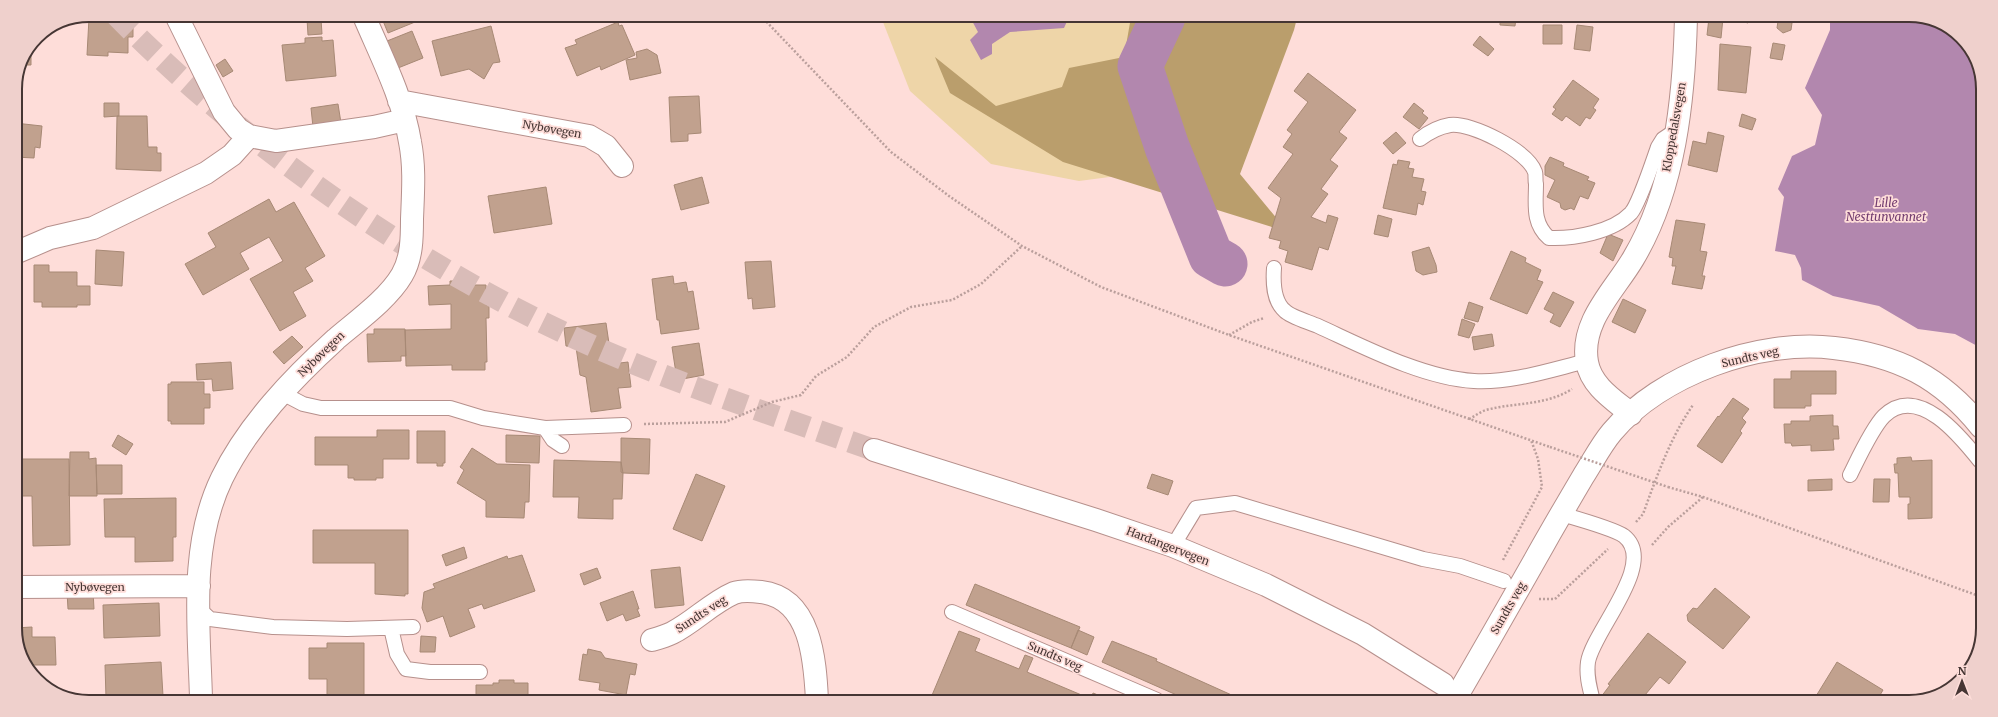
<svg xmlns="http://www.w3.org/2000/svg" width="1998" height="717" font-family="Merriweather,serif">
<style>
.green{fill:#eed5a8}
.forest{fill:#ba9e6c}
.water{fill:#b287ae}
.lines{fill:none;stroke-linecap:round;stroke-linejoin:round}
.river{stroke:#b287ae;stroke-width:45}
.building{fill:#c1a18e;stroke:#a78975}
.primary-tunnel{stroke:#d9bcb8;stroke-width:22;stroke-dasharray:22 11;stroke-linecap:butt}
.lane-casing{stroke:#b6908c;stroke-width:16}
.street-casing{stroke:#b6908c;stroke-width:24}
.secondary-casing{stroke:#b6908c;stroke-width:24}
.primary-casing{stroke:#b6908c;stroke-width:24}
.path{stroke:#ba9f9c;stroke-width:2.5;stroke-dasharray:2 2;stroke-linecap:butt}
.lane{stroke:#fff;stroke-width:14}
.street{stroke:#fff;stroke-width:22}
.secondary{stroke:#fff;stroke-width:22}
.primary{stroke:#fff;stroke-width:22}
.path-bridge{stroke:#ba9f9c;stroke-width:2.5;stroke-dasharray:2 2;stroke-linecap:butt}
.labels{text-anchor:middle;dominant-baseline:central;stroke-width:3.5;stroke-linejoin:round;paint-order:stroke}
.street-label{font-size:11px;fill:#463634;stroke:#feddd9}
.water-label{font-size:12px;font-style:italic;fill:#723c6f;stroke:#feddd9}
.rim{fill:none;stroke:#463634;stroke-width:2}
</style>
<rect width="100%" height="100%" fill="#feddd9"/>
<path class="green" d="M881,17h352l-32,148 -122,16 -88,-17 -81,-73z"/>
<path class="forest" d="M1131,17l166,1 -3,12 -54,144 48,58 -225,-70 -113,-69 -15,-36 61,49 66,-19 7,-19 55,-11z"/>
<path class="water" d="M970,17h99l-5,11 -54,4 -18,12v10l-11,6 -11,-20 8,-8z
M1830,19h102l36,25 15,40 -2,264 -26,-14 -37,-5 -39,-23 -46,-10 -31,-16 -1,-12 -6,-13 -20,-4 9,-54 -6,-8 14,-33 23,-11 7,-30 -17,-27 25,-58z"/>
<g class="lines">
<path class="river" d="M1163,17l-23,49 27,81 44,109 14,8"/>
</g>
<path class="building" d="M100,15h18v4l15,3v15h-5v16l-20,-1v4l-21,-1 2,-37h11z
M381,16h32l2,6 -27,11z
M1500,18h16l-1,8 -15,-1z
M1709,18h14l-2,20 -14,-3z
M1730,18h19l-1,5z
M307,19h14l1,15 -14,1z
M1784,19l8,4 -1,7 -8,3 -6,-5 1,-7z
M618,22l1,4 3,-1 13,30 -34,15 -1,-4 -23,10 -12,-28 12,-4 -2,-4z
M1543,25h19v19h-19z
M1577,25l16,2 -3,24 -16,-2z
M491,26l9,36 -7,1 -9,16 -15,-10 -28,7 -9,-35z
M412,31l11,27 -25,10 -11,-27z
M1480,36l14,13 -6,7 -15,-11z
M322,37v4l11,-1 3,36 -50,5 -4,-36 23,-2v-5z
M1773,43l12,2 -3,15 -12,-2z
M1720,44l31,3 -5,46 -28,-3z
M647,49l10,6 4,18 -31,7 -4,-20 11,-2 -1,-6z
M31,50v15h-7z
M225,59l8,12 -10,6 -7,-12z
M1308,73l48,37 -17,22 8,6 -17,22 8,6 -17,23 7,5 -17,23 15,6 2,-8 10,3 -10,32 -9,-3 -7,23 -27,-8 3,-11 -9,-3 2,-7 -12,-3 12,-40 -13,-10 25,-34 -10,-7 9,-13 -5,-4 21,-28 -14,-11z
M1573,80l26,19 -6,9 3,2 -6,9 -4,-2 -6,9 -14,-10 -4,5 -10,-7 4,-5 -3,-2z
M699,96l2,37 -13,1v7l-17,1 -2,-45z
M104,103h15v13l-15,1z
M1414,103l10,8 -2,2 6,5 -9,11 -16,-12z
M338,104l3,19 -28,4 -2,-19z
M1742,114l14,5 -4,11 -13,-4z
M117,116h30l1,31h9v6h4v18l-45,-2z
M15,123l27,3 -2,22 -5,-1 -1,11 -19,-1z
M1396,132l10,11 -13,11 -10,-11z
M1708,132l16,4 -7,36 -29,-7 5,-24 13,3z
M1550,157l14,6 -1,3 26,11 -2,3 8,3 -7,16 -8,-3 -6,14 -3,-2 -6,2 -4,-2 -1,-5 -13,-6 8,-17 -10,-5v-9z
M1398,160l12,2 -2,6 6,1 -2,8 12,2 -3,12 5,1 -3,13 -5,-2 -2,12 -33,-7 10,-44 4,1z
M702,177l7,26 -28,7 -7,-25z
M546,187l6,37 -58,9 -6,-37z
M269,199l7,13 18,-10 31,54 -20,12 8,13 -20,11 13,24 -26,15 -30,-52 33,-18 -14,-24 -29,16 9,16 -46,26 -18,-31 31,-17 -8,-14z
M1378,215l14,4 -4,18 -14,-3z
M1676,220l29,4 -5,27 7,1 -5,24h3l-3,13 -30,-5 4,-18h-4l1,-8 -4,-1z
M1608,234l15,6 -10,21 -13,-8z
M1429,247l7,18 1,7 -14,3 -7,-4 -4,-19z
M96,250l28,2 -2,34 -27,-2z
M1511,251l15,7 -1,4 16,8 -4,10 6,2 -16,32 -37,-15z
M771,261l4,46 -22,2 -1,-11 -4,1 -3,-37z
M34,265h15v7h28v14h13v19h-13v2h-35v-5h-8z
M673,276l1,8 12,-2 2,10 5,-1 6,38 -38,5 -2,-14h-2l-5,-41z
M450,281h17v4h19v20h3v13h-3l1,44h-2v8h-33v-5l-46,1 -1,-36 46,-1v-25l-22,1 -1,-19 22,-1z
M1553,292l21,10 -14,25 -10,-5 4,-8 -10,-5z
M1623,299l23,11 -11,23 -23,-11z
M1469,302l14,5 -5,15 -14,-4z
M1462,319l13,5 -6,14 -11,-3z
M606,323l6,41 16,-2 3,25 -13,1 3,20 -30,4 -5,-35 -6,-2 -4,-28 -10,-1 -2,-18z
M374,329h31l1,27h-5v5l-33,1 -1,-28h7z
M1492,334l2,12 -20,4 -2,-13z
M292,336l11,11 -19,17 -11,-12z
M699,343l5,32 -27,5 -5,-33z
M231,362l2,27 -20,2 -1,-12 -15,1 -1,-16z
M1791,371h45v23h-25v12h-6v2h-31v-29h17z
M171,382h33v12h6v14h-6v16h-33v-3h-3v-37h3z
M1733,398l16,11 -7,9 4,4 -6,9 2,2 -20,30 -25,-17 21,-30 1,1z
M1833,415v11h5l1,13h-6l1,11 -23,1v-6l-19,1 -1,-3h-6l-1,-19h7v-3h19v-5z
M377,430h32v29h-26v19h-7v2h-22v-2h-6v-13h-33v-28h62z
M417,431h28v32h-2v3h-6v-3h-20z
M118,435l15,9 -7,11 -14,-9z
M506,435l34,1 -1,27 -33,-1z
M621,438l29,1 -1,35 -26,-1 -2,-1z
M472,448l25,16 33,1 -1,37h-4l-1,16 -38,-1v-16l-29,-18 7,-13 -4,-3z
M70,452h19v7l7,-1 1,38h-28z
M1911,457l1,4 20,-1v58l-24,1v-15h2v-7h-11l-1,-24h-3l-1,-9h3v-6z
M21,459h48l1,86 -37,1 -1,-50h-11z
M554,460l67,2 2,11 -1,26h-9v20l-35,-1 1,-21h-26z
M96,465h26v29h-25z
M696,474l29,12 -23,55 -29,-12z
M1152,474l21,7 -5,14 -21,-7z
M1832,479v11l-24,1v-11z
M1874,479h16l-1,23h-16z
M176,498v39h-3v24l-38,1v-25h-30l-1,-38z
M313,530h95v64h-3v2l-30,-2v-31h-62z
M464,547l3,11 -21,8 -4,-11z
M522,555l13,36 -51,18 -2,-5 -14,5 7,18 -25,10 -7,-21 -16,6 -5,-14 2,-16 11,-4 -2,-4 74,-28 1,3z
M680,567l4,38 -29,3 -4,-38z
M597,568l4,10 -17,7 -4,-11z
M975,584l105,43 -9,21 -105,-43z
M1715,588l35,29 -27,32 -35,-28 -1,-6 6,-7 4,1z
M93,591l1,18h-26l-1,-17z
M633,591l6,18h-2l3,7 -14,5 -3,-7 -16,7 -7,-18z
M15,600h3l1,18h-4z
M159,603l1,33 -56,2 -1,-33z
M32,627v10h23l1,28h-28l-13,-32v-5z
M1078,630l16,7 -7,18 -16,-7z
M959,631l21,8 -5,12 44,18 6,-14 8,3 -6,14 64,27 2,-6 17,7h-180z
M1648,633l38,29 -17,22 -9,-7 -20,24h-10l-7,-6 -5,6h-11l-6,-4 9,-12 -2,-1z
M421,636l15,1 -1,15h-15z
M1112,641l45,18 -1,2 89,40 -57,-1 -86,-38z
M327,643h37v56h-37v-20h-18v-31h18z
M588,649l13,3 4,6 32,6 -2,11 -5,-1 -4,21 -27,-5 1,-7 -21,-3 4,-26 4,1z
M161,662l2,34 -57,2 -1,-33z
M1837,662l46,28 -7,12 -63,-1z
M499,680h15v3h14v16h-52v-14h17v-2h6z
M185,696v2h-15v-1z"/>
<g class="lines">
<path class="primary-tunnel" d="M116,15c128,131 293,245 459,323 97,45 199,77 299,112"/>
<defs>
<path id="lane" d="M1420,139c9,-7 18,-12 30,-14 21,-3 78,26 85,47 1,3 0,8 1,12 0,20 -4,39 13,54 25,1 64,-6 82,-25 8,-9 22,-52 27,-66l5,-8 12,-8
M1274,268c-1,14 -1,33 11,43 6,6 24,11 33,15 46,21 105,52 156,55 38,2 76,-11 113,-20
M282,393l21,11 18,4h129l33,10 62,10 8,12 9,6
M545,428l79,-3
M1850,475c8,-16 22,-47 34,-59 34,-33 77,21 96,45
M1561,514c14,4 53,15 63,22 34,27 -31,95 -36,126 -2,14 2,27 5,39
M1173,546l23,-38 39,-5 188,56 37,7 44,15
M199,609l11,10 63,8 74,2 66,-2
M952,612l205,88
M391,628l6,26 9,15 24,3h50"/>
<path id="street" d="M176,15l48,97 14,17 11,7
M399,101l190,35 17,10 16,20
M15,253l35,-15 43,-10 113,-55 26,-18 17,-19 27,5 98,-14 31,-7
M1631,414c-17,-14 -40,-28 -44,-52 -7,-40 27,-71 46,-103 42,-70 51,-160 53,-241
M15,587l184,-1
M652,640c7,-2 14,-4 20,-7 22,-11 39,-30 62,-40 8,-3 18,-2 27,-1 50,6 54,68 56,108
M201,698c-2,-72 -12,-152 21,-220 26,-53 70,-99 114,-139 21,-18 52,-40 66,-64 10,-17 10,-38 10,-56 1,-26 3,-52 -2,-77 -7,-44 -29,-86 -46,-126"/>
<path id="secondary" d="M1454,701c31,-53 61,-106 91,-159 13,-23 26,-45 39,-67 9,-14 17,-30 28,-43 49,-58 147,-93 222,-84 63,7 107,29 147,79"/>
<path id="primary" d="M874,450l222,70 77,26 93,39 97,49 80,50"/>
</defs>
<use href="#lane" class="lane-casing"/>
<use href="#street" class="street-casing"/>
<use href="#secondary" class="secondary-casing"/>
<use href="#primary" class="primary-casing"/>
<path class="path" d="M761,16l130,136 58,44 73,50 79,41 128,48 321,112
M1229,335l23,-13 12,-4
M1469,419c6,-3 11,-7 17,-9 30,-8 59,-4 86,-21
M644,424l81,-2 47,-20 29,-7 15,-19 31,-19 27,-30 37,-20 41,-7 29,-16 41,-38
M1668,487l35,10 276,99
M1636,522l7,-8c14,-38 27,-76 50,-109
M1652,545l16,-18 35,-30
M1503,560l39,-73 -4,-28 -7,-19
M1539,599h16l53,-50"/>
<use href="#lane" class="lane"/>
<use href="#street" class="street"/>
<use href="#secondary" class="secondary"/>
<use href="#primary" class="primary"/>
<path class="path-bridge" d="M1550,447l118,40"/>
</g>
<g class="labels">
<g class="street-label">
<text transform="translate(1674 127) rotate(-80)">Kloppedalsvegen</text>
<text transform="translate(552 129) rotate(10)">Nybøvegen</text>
<text transform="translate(321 354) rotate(-44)">Nybøvegen</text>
<text transform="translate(1750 357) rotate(-13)">Sundts veg</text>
<text transform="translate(1168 546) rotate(21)">Hardangervegen</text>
<text x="95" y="587">Nybøvegen</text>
<text transform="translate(1508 608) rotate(-60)">Sundts veg</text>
<text transform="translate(701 614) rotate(-33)">Sundts veg</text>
<text transform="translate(1055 656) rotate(23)">Sundts veg</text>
</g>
<g class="water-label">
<text x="1886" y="202">Lille<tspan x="1886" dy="14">Nesttunvannet</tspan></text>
</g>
</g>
<path d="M0 0H1998V717H0ZM89 22H1909A67 67 0 0 1 1976 89V628A67 67 0 0 1 1909 695H89A67 67 0 0 1 22 628V89A67 67 0 0 1 89 22Z" fill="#efd0cc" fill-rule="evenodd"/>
<path class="rim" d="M89 22H1909A67 67 0 0 1 1976 89V628A67 67 0 0 1 1909 695H89A67 67 0 0 1 22 628V89A67 67 0 0 1 89 22Z"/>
<g transform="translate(1962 681)" stroke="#feddd9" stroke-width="3" paint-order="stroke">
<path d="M0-3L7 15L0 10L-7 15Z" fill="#463634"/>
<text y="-6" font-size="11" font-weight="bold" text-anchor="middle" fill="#463634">N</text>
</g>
</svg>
